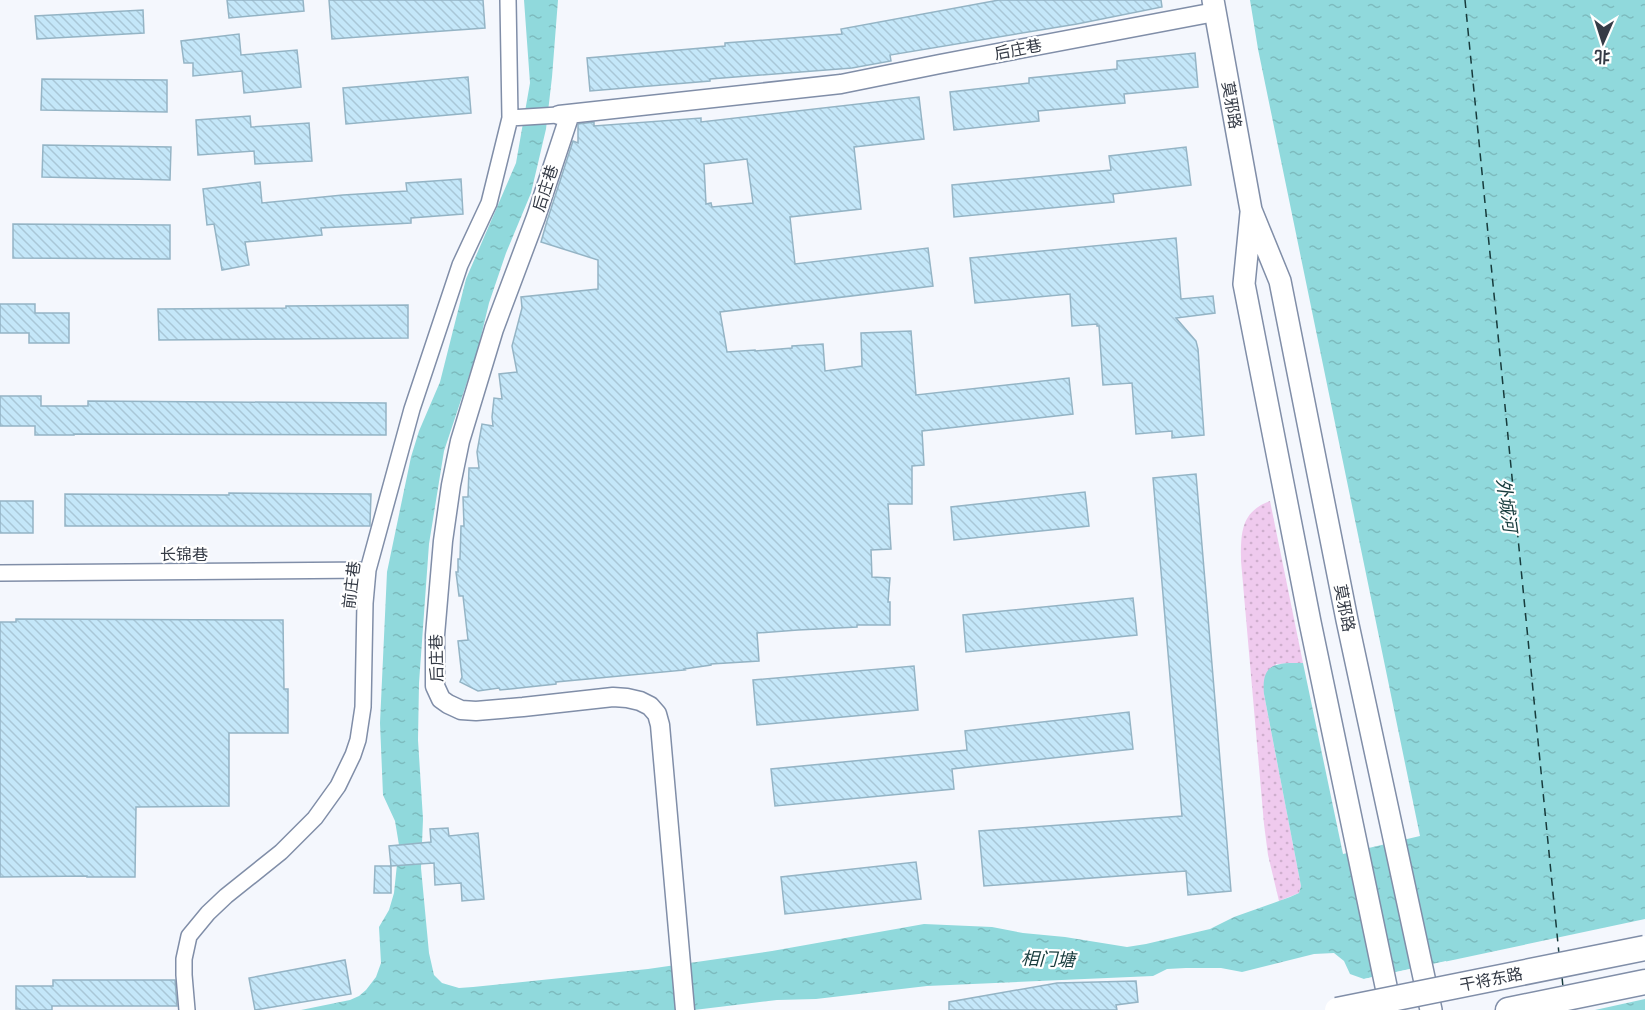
<svg xmlns="http://www.w3.org/2000/svg" width="1645" height="1010" font-family="Inter,'Noto Sans SC',sans-serif">
<style>
.green{fill:url(#green-dots)}
.water{fill:url(#water-ripples)}
.pier{fill:#f4f7fd}
.lines{fill:none;stroke-linecap:round;stroke-linejoin:round}
.ferry{stroke:#173b3c;stroke-width:1.5;stroke-dasharray:8 6;stroke-linecap:butt}
.building{fill:url(#building-back-hatch);stroke:#94b4c5;stroke-width:1.5;fill-rule:evenodd}
.minor-casing{stroke:#808ea8;stroke-width:18}
.tertiary-casing{stroke:#808ea8;stroke-width:21}
.secondary-casing{stroke:#808ea8;stroke-width:24}
.primary-casing{stroke:#808ea8;stroke-width:27}
.minor{stroke:#fff;stroke-width:15}
.tertiary{stroke:#fff;stroke-width:18}
.secondary{stroke:#fff;stroke-width:21}
.primary{stroke:#fff;stroke-width:24}
.primary-bridge-casing{stroke:#808ea8;stroke-width:27;stroke-linecap:butt}
.primary-bridge{stroke:#fff;stroke-width:24}
.labels{text-anchor:middle;dominant-baseline:central;stroke-width:4.5;stroke-linejoin:round;paint-order:stroke}
.street-label{font-size:16px;fill:#353b46;stroke:#fff}
.water-label{font-size:18px;font-style:italic;fill:#173b3c;stroke:#fff}
</style>
<defs>
<pattern id="green-dots" width="8" height="8" patternUnits="userSpaceOnUse" patternTransform="scale(1.5)"><rect width="8" height="8" fill="#efcaee"/><path d="M2 2h.1M6 6h.1" fill="none" stroke="#ceaecd" stroke-width="1.8" stroke-linecap="round"/></pattern>
<pattern id="water-ripples" width="26" height="14" patternUnits="userSpaceOnUse" patternTransform="scale(1.5)"><rect width="26" height="14" fill="#90d9dc"/><path d="M2 4q2-2 4 0t4 0M15 11q2-2 4 0t4 0" fill="none" stroke="#7dbbbe"/></pattern>
<pattern id="building-back-hatch" width="6" height="6" patternUnits="userSpaceOnUse" patternTransform="scale(1.5)"><rect width="6" height="6" fill="#c4e7f9"/><path d="M-1 5l2 2M0 0l6 6M5-1l2 2" fill="none" stroke="#a9c7d7"/></pattern>
</defs>
<rect width="100%" height="100%" fill="#f4f7fd"/>
<path class="green" d="M1270,501l33,162 -27,1 -12,30 37,192 -2,7 -20,8 -11,-46 -4,-31 -23,-263c0,-27 -1,-49 29,-60z"/>
<path class="water" d="M524,0h34l-6,77 -6,52 -15,64 -25,60 -17,50 -11,46 -34,102 -15,93 -10,139 -1,57 5,79 -2,49 8,85 5,22 8,8 17,5 14,-1 175,-18 124,-18 152,-27 68,3 31,6 42,4 62,10 19,-3 64,-15 24,-12 56,-20 9,-4 2,-7 -37,-192c-3,-32 13,-31 39,-31l40,191 77,-18 -162,-787 -8,-49h395v1010h-187l-12,-49 -82,18 -14,-5 -6,-13 -10,-8 -20,1 -72,18 -21,-4h-35l-19,1 -14,7 -226,10 -111,13 -39,1 -83,10h-393l49,-10 9,-4 7,-6 10,-13 5,-14 -2,-36 10,-17 5,-17 5,-48 -4,-24 -12,-26 -3,-72 7,-151 24,-115 8,-26 21,-49 26,-103 50,-116 14,-80z"/>
<path class="pier" d="M1645,919v80l-50,11h-140l-11,-45 -79,17 -6,-2z"/>
<g class="lines">
<path class="ferry" d="M1465,0l94,954
M1562,977l1,10"/>
</g>
<path class="building" d="M227,0h76l1,11 -75,7z
M329,0h154l2,28 -153,11z
M999,0h162l1,7 -85,17 -187,31 1,6 -39,7 -142,11v2l-120,10 -3,-33 138,-12v-3l117,-9 -1,-5z
M143,10l1,23 -107,6 -2,-23z
M239,34l2,21 56,-5 4,37 -57,6 -2,-22 -49,5v-13h-9l-3,-22z
M1195,53l3,34 -74,7 1,9 -87,8 1,10 -85,9 -4,-38 79,-9v-5l88,-9v-8z
M468,77l3,36 -125,11 -3,-36z
M42,79l125,1v32l-126,-2z
M919,97l5,42 -70,8 7,62 -71,8 5,47 133,-16 5,38 -213,26 7,40 28,-2v1l37,-3v-2l31,-2 2,27 37,-5 -1,-33 50,-2 5,64 153,-17 4,36 -151,17 2,34 -12,1v38h-24l3,45 -20,1 1,27 18,1 -2,24h2v23h-33v2l-59,3 -41,3 2,28 -48,3v1l-27,4 1,1 -129,12v2l-56,6 -1,-2 -21,3 -18,-9 2,-5 -4,-36 10,-1 -5,-44h-4l-3,-24h2v-13h2l1,-33h3l-1,-29h5l1,-29h10l-2,-16 5,-28 11,2 -1,-9 2,-19 8,1 -3,-25 18,-2 -5,-26 10,-38 -1,-11 77,-8v-29l-57,-18 6,-21 26,-80 5,2v-19l16,-2v4l107,-8v4zM747,159l6,44 -41,4 -1,-4 -5,1 -2,-40z
M250,116l1,11 58,-4 3,38 -57,3 -1,-13 -56,4 -2,-35z
M43,145l128,2 -1,33 -128,-3z
M1186,147l5,38 -78,9 1,8 -160,15 -2,-32 159,-15 -2,-14z
M461,179l2,35 -52,4v5l-90,5 1,7 -77,7 4,23 -27,5 -8,-46 -7,1 -4,-36 57,-7 2,21 81,-8 64,-4 -1,-8z
M13,224l157,1v34l-157,-1z
M1176,238l5,61 32,-3 2,17 -39,5 20,23 2,8 6,86 -32,3v-7l-36,3 -4,-51 -29,2 -4,-59h-2v-2l-25,2 -2,-32 -95,9 -5,-45z
M0,304h35v9h34v30h-40v-10h-29z
M408,305v33l-249,2 -1,-31 128,-1v-2z
M0,396h41v10h47v-5l298,2v32l-312,-1v1h-39v-9h-35z
M1196,474l35,417 -43,4 -2,-24 -202,15 -5,-55 203,-15 -29,-338z
M1085,492l4,34 -135,14 -3,-33z
M229,493l142,1 -1,30v2h-305v-32l164,1z
M0,501h33v32h-33z
M1133,598l4,37 -171,17 -3,-37z
M16,619l267,1 1,69h4v44h-59v73l-93,1 -1,70h-48v-1l-87,1v-255h16z
M914,666l4,44 -161,15 -4,-45z
M1129,712l4,37 -181,20 2,20 -179,17 -4,-37 196,-19 -2,-19z
M448,828l1,8 29,-3 6,66 -22,2 -1,-18 -26,2 -1,-22 -43,3v27h-17l1,-27h16l-2,-20 42,-4 -1,-13z
M916,862l5,37 -136,15 -4,-37z
M345,960l6,34 -96,16 -6,-32z
M53,980h122l2,26h-125v4h-32v-1h-4v-23h37z
M1136,981l2,21 -22,3 1,5h-168v-8l108,-19z"/>
<g class="lines">
<defs>
<path id="minor" d="M510,118l48,-3
M0,573l368,-3
M187,1010l-3,-35v-16l5,-23 19,-23 18,-17 55,-44 34,-34 23,-32 15,-31 5,-15 5,-33 2,-104 3,-33 44,-161 48,-144 29,-62 21,-85 -2,-118"/>
<path id="tertiary" d="M570,114l-34,103 -42,112 -34,112 -9,44 -8,56 -8,94v51l6,13 7,5 13,6 15,1 47,-4 90,-10 14,1 13,3 10,5 7,8 3,11 25,285
M559,115l282,-31 99,-20 275,-52"/>
<path id="secondary" d="M1213,0l38,210 29,71 67,339 84,390
M1251,213l-7,71 66,338 81,388"/>
<path id="primary" d="M1508,1010l137,-28"/>
</defs>
<use href="#minor" class="minor-casing"/>
<use href="#tertiary" class="tertiary-casing"/>
<use href="#secondary" class="secondary-casing"/>
<use href="#primary" class="primary-casing"/>
<use href="#minor" class="minor"/>
<use href="#tertiary" class="tertiary"/>
<use href="#secondary" class="secondary"/>
<use href="#primary" class="primary"/>
<defs>
<path id="primary-bridge" d="M1337,1010l308,-62"/>
</defs>
<use href="#primary-bridge" class="primary-bridge-casing"/>
<use href="#primary-bridge" class="primary-bridge"/>
</g>
<g class="labels">
<g class="street-label">
<text transform="translate(1018 49) rotate(-11)">后庄巷</text>
<text transform="translate(1232 105) rotate(80)">莫邪路</text>
<text transform="translate(545 188) rotate(-72)">后庄巷</text>
<text x="184" y="554">长锦巷</text>
<text transform="translate(351 585) rotate(-83)">前庄巷</text>
<text transform="translate(1345 608) rotate(79)">莫邪路</text>
<text transform="translate(436 658) rotate(-91)">后庄巷</text>
<text transform="translate(1491 979) rotate(-11)">干将东路</text>
</g>
<g class="water-label">
<text transform="translate(1507 505) rotate(82)">外城河</text>
<text transform="translate(1048 959) rotate(2)">相门塘</text>
</g>
</g>
<g transform="translate(1603 42) rotate(183)" stroke="#ffffff" stroke-width="4.5" paint-order="stroke">
<path d="M0-4.5L10 22L0 15L-10 22Z" fill="#353b46"/>
<text y="-9" font-size="16" font-weight="bold" text-anchor="middle" fill="#353b46">北</text>
</g>
</svg>
